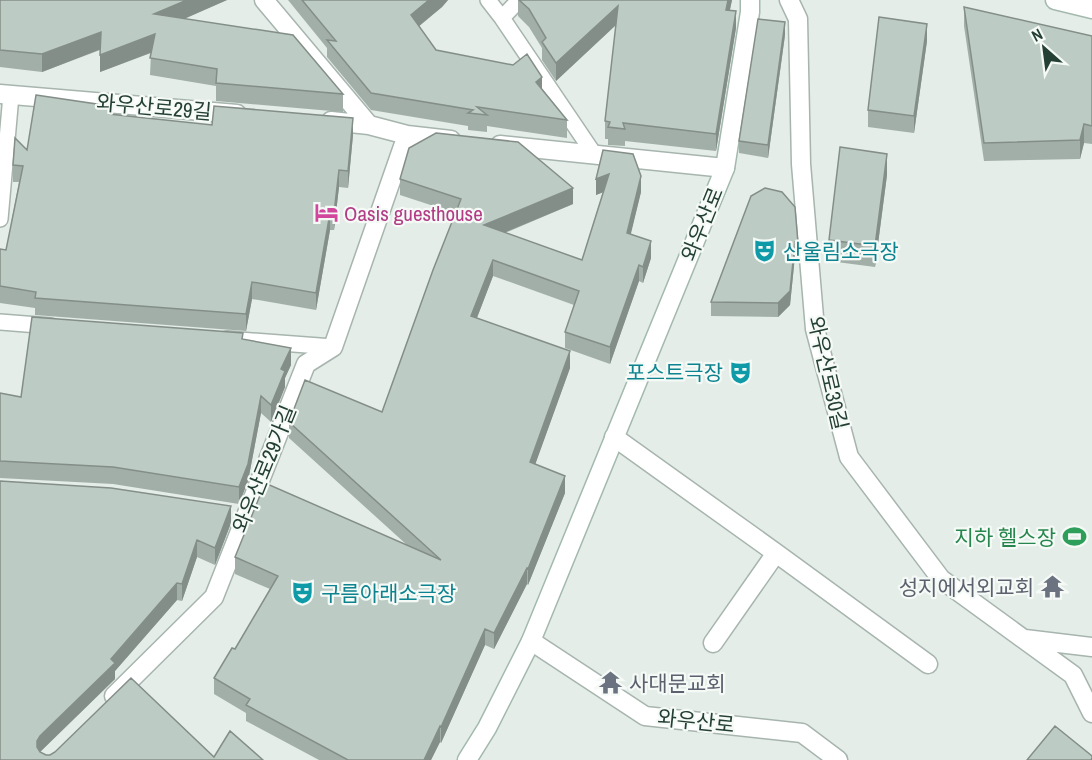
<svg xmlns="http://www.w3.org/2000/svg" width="1092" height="760" font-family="'Archivo Narrow','Noto Sans KR',sans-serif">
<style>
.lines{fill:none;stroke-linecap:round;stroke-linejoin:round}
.lane-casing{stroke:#a7b5ae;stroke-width:18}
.street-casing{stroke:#a7b5ae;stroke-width:21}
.secondary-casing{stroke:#a3b9ae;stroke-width:21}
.lane{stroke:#fff;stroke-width:15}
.street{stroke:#fff;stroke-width:18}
.secondary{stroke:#fff;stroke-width:18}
.wall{fill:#a2afa8}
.shaded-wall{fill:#848e88}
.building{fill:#bccbc3;stroke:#848e88;stroke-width:1.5}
.labels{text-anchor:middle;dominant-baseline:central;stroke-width:4.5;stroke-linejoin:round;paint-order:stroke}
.street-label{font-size:21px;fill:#243f34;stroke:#f5faf7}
.hotel-label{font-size:21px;fill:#b23c85;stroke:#f5faf7;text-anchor:start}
.culture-label{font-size:21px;fill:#0d838f;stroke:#f5faf7;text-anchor:start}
.leisure-label{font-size:21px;fill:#27864d;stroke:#f5faf7;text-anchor:end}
.worship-label{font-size:21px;fill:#5b616d;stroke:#f5faf7;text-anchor:end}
</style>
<rect width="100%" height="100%" fill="#e4ede8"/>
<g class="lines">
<defs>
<path id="lane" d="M488,0l14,18 92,136
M502,18l17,-18
M0,219l11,-124
M0,322l51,4
M227,339l106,8"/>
<path id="street" d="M264,0l105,125
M789,0l9,19 3,145 14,165 34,128 92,122 132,96 19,38
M0,94l237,20
M331,121l38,4 38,10 44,5
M500,145l225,23
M614,437l162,116 152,111
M1025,639l67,8
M531,641l114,75 157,17 36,27
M713,643l63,-90
M114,696l100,-99 92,-233 27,-17 74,-212"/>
<path id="secondary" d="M1055,0l37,9
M467,760l20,-32 44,-87 194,-473 25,-156v-12"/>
</defs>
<use href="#lane" class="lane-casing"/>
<use href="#street" class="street-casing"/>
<use href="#secondary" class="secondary-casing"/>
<use href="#lane" class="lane"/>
<use href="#street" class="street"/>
<use href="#secondary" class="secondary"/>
</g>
<path class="wall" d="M0,0h227l-43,19 159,75v18l-127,-11v-15l-66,-11 1,-22 -51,19v-22l-58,22 -42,-5z
M288,0h160l-6,7 -24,19 18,24 106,39 25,31v18l-80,-12v6l-19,-2v-4l-97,-16 -44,-53v-9z
M518,0h214l-2,10 6,18 -20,123 -91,-10v5l-17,-1v-6h-3v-18l11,-96 -60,56 -14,-21v-12l-13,-21 -11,-11z
M964,7l128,29v108l-8,-1 -4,16 -96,2 -20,-135z
M785,35l-17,123 -29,-5v-12z
M927,41l-13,92 -46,-6v-17z
M110,114l102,11 141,10 -5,53 -9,-1 -5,43h-4l-14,80 -64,-11 -6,32 -211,-16v-7l-35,-5v-54l6,1 13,-68h-6v-17l14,-15z
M887,175l-12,92 -46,-6v-21z
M400,179l173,25 -68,29 77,27 21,-68 -7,3v-16l45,13 -11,43 21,23 -8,25 -4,-2 -29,83 -45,-16v-16l9,-27 -81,-29 -16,42 93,50 -35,96 30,29 -37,92 -1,-1 -33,65 -9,-4 -44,98 -1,-1 -9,18h-112l-73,-39v-8l-32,-19v-16l21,-29 35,-60 -35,-15v-17l172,-12 -118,-107v-16l93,-10 73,-199 -55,-18z
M751,196l47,47v14l-3,-1 -5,49 -12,12 -67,-1v-14z
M243,340l48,25 -6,13v9l-14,35 -10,-9 -13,68 -9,23 -126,-20 -113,-6v-85l21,4z
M0,481l231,42 -16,42 -18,-8 -15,44 -5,-1 -62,71v8l-75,73 6,3 168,2 49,3h-263z"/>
<path class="shaded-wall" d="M187,0h40l-73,32v-18z
M429,0h19l-6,7 -31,26v-18z
M728,0h4l-6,27v-17z
M618,6v17l-62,58v-18z
M736,11v17l-20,123v-17z
M785,22v13l-17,123v-13z
M927,24v17l-13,92v-17z
M101,32v17l-59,23v-18z
M155,34v17l-55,21v-17z
M542,77v17l-6,-12z
M353,118v17l-5,53v-17z
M1084,124v19l-4,16v-19z
M887,154v21l-12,92v-21z
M339,170v17l-5,43v-17z
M609,174v16l-13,5v-16z
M641,176v16l-14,58v-17z
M573,188v16l-89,37v-16z
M330,213v17l-14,80v-17z
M651,241v17l-8,25v-16z
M795,242v14l-5,49 -12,12v-14z
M493,260v16l-22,57v-17z
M639,265v16l-29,83v-17z
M252,282v17l-6,32v-17z
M291,348v17l-6,13v9l-14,35v-17l10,-36z
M570,351v17l-40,111v-17z
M261,396v17l-13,68 -9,23v-17z
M565,476v17l-37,92v-16z
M231,506v17l-16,42v-17z
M197,540v17l-15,44v-17z
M527,568v16l-33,65v-16z
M177,583v17l-62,71v8l-75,73 -3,6v-17l3,-5 71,-77z
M485,629v16l-44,98v-16z
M440,726v16l-9,18h-7z"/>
<path class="building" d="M0,0h187l-33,14 139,21 50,59 -127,-11 1,-14 -67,-11 5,-24 -55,21 1,-23 -59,22 -42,-4z
M302,0h127l-18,15 25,35 77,15 14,-11 15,23 -6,5 31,38 -90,-13 10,8 -19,-2 5,-3 -102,-17 -44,-53 9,1z
M519,0h209l-2,10 10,1 -20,123 -93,-11 2,6 -17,-2 2,-5 -5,-1 13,-115 -62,57 -14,-21 4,-4 -17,-29z
M964,7l128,29v90l-8,-2 -4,16 -96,3z
M879,17l48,7 -13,92 -46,-6z
M758,19l27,3 -17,123 -29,-4z
M36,95l74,11 -1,8 103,11 2,-19 139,12 -5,53 -9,-1 -5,43h-4l-14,80 -64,-11 -6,32 -211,-16 1,-6 -36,-6v-37l6,1 17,-84 -10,-1 2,-27 12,12z
M436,133l82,9 55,46 -89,37 98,35 27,-86 -13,5 7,-29 30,4 8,22 -14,57 24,8 -8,26 -4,-2 -29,82 -45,-15 14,-41 -86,-31 -22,56 99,35 -40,111 35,14 -37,93 -1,-1 -33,65 -9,-4 -44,98 -1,-1 -16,34h-76l-102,-55 4,-6 -36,-21 18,-30 3,1 43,-73 -43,-19 30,-74 176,77 -152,-138 16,-42 77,32 51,-142 28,-71 -61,-20 9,-31z
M840,147l47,7 -12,92 -46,-6z
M765,188l17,4 13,15 3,36 -3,-1 -5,49 -12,12 -67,-1 40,-106z
M32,317l211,16 -1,6 49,9 -10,21 4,2 -14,34 -10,-9 -13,68 -9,23 -126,-20 -113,-6v-68l21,4z
M0,481l111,7 120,18 -16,42 -18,-8 -15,44 -5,-1 -66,76 4,4 -75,73 -3,5v6l3,5 6,3h4l5,-3 76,-74 83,79 16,-26 33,29h-263z
M1055,726l37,30v2l-1,2h-64z"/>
<defs>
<symbol id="hotel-bare" viewBox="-9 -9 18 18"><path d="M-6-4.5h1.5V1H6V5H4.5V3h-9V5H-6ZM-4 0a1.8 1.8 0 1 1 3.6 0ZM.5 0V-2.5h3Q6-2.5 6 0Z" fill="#d1479c" stroke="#f5faf7" stroke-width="2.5" paint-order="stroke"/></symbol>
<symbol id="theatre-bare" viewBox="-9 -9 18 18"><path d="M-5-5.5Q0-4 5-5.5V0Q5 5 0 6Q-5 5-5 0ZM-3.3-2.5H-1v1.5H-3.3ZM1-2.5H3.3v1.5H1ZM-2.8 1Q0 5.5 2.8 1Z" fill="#0f9aa8" stroke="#f5faf7" stroke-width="2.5" paint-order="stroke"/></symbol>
<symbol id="stadium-bare" viewBox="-9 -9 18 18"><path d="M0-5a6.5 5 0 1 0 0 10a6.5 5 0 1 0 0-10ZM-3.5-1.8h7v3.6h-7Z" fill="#2e9e5b" stroke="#f5faf7" stroke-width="2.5" paint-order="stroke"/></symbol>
<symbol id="temple-bare" viewBox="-9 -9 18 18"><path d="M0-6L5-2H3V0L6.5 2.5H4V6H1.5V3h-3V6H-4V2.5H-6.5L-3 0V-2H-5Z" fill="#6b7280" stroke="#f5faf7" stroke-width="2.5" paint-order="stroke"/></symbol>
</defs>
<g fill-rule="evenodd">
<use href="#hotel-bare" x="310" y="196" width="33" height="33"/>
<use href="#theatre-bare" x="748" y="234" width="33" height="33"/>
<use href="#theatre-bare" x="724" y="356" width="33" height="33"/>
<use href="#stadium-bare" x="1058" y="520" width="33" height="33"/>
<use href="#temple-bare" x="1036" y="570" width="33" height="33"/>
<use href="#theatre-bare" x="286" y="576" width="33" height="33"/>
<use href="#temple-bare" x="594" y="666" width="33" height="33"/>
</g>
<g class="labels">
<g class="street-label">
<text transform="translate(154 107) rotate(5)">와우산로29길</text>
<text transform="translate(702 224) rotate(-68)">와우산로</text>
<text transform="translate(828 373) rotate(77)">와우산로30길</text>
<text transform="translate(264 469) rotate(-68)">와우산로29가길</text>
<text transform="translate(696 721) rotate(6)">와우산로</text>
</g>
<g class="hotel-label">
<text x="344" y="213">Oasis guesthouse</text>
</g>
<g class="culture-label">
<text x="783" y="251">산울림소극장</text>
<text x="723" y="372" text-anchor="end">포스트극장</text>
<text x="321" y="593">구름아래소극장</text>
</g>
<g class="leisure-label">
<text x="1056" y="537">지하 헬스장</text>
</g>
<g class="worship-label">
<text x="1034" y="587">성지에서외교회</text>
<text x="629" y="683" text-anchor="start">사대문교회</text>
</g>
</g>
<g transform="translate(1044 48) rotate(332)" stroke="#f5faf7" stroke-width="4.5" paint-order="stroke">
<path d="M0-4.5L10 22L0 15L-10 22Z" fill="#243f34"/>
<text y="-9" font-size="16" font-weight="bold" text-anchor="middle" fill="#243f34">N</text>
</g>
</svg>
